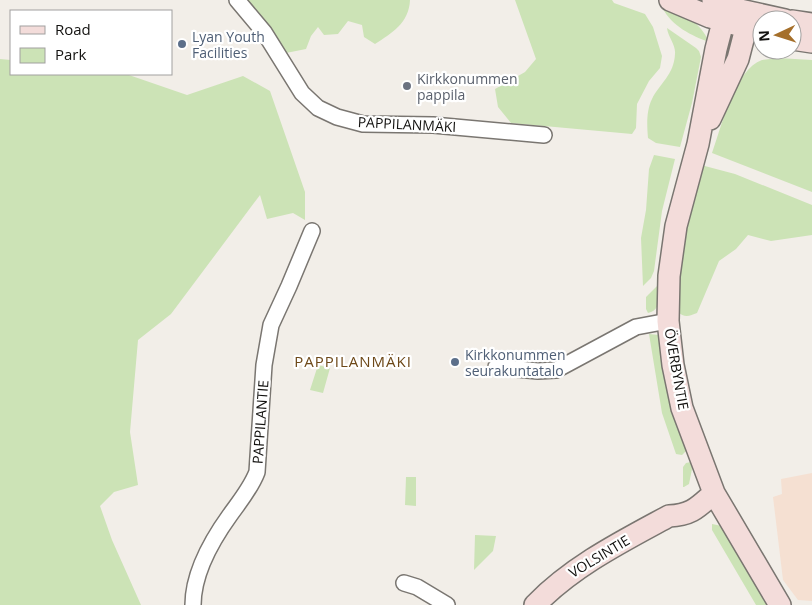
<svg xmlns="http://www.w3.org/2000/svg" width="812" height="605" font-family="'Open Sans',sans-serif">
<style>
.commercial{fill:#f5e0d2}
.green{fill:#cce3b6}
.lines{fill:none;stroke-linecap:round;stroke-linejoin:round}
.street-casing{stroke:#7a7671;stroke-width:18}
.secondary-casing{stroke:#7a7671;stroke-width:24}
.street{stroke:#fff;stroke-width:15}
.secondary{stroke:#f3dcda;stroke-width:21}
.service-dot{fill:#5c6f8a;stroke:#fff;stroke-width:2}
.worship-dot{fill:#6b7280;stroke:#fff;stroke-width:2}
.labels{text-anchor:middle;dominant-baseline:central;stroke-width:4.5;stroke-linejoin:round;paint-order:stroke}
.service-label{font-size:14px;fill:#4e5e75;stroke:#fff;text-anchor:start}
.worship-label{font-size:14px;fill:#5b616d;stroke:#fff;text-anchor:start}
.street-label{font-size:14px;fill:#131210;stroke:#fff}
.neighbourhood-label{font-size:15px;letter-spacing:1px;fill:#6d4818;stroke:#fff}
</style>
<rect width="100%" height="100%" fill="#f2eee8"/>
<path class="commercial" d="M812,473v128l-14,-1 -15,-20 -10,-83 9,-3 -1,-15z"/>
<path class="green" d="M245,0h165c-1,23 -18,33 -35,44l-11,-7 -2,-12 -14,-4 -10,13 -14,1 -6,-8 -7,9 -5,13 -20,4z
M515,0h97l2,3 31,11 8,13 9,29 -2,12 -11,13 -12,23 -1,24 -4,6 -121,-11 -13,-16 -3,-18 30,-17 11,-13z
M665,6c19,9 35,15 44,36 -17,-6 -37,-16 -46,-33z
M667,28l29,20 3,3 2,6 -9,46 -12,44 -24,-4 -8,-5c-1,-12 -2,-27 4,-39 8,-16 22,-24 23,-45 1,-9 -7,-17 -8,-26z
M778,58l34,2v132l-100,-39c9,-25 23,-84 50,-93 5,-1 11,-1 16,-2z
M0,59l11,1v14h115l61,21 56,-19 27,15 35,101v28l-12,-7 -26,6 -7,-24 -89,119 -33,26 -8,92 8,53 -24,7 -14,14 12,34 29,65h-141z
M654,155l21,4 -13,52 -8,60 -3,7 -8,8 -2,-48 5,-28 3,-41z
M701,165l34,9 77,31v30l-41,6 -23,-6 -12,14 -17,12 -22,52c-7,3 -13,5 -19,-1 1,-50 10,-99 23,-147z
M658,285c1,11 4,25 -10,28l-2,-4v-12z
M649,334l10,1 28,115 -5,5 -6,-1 -14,-41z
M318,365l12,3 -7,25 -13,-3z
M691,462l1,7 -3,15 -5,3h-1v-20l3,-4z
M406,477h10v29l-11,-1z
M712,524l10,2 47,79h-13l-44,-75z
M475,535l21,1 -3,15 -19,19z"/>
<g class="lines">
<defs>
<path id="street" d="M237,0l27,32 38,61 16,15 19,9 26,7 70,1 111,10
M496,367l42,4 18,-1 80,-43 32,-6
M404,583l13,4 30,18
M193,605c0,-32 19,-65 37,-90 10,-14 21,-27 27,-43l7,-107 7,-40 18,-39 23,-55"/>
<path id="secondary" d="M670,0l40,17 52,15
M713,0l27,10 45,10
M740,10l-17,12 -7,27 -18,95 -22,82 -7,50 -1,45 5,44 9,43 32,85 66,112
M792,21l20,3
M792,39l20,3
M710,119l28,-60 8,-31 -6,-18
M535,605c38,-39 86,-63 134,-89 23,-1 29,-9 45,-23"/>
</defs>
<use href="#street" class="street-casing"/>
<use href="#secondary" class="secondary-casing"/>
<use href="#street" class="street"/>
<use href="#secondary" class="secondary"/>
</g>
<g class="service-dot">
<circle cx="182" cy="44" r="5"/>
<circle cx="455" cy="362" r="5"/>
</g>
<circle class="worship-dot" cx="407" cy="86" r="5"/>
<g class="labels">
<g class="service-label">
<text x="192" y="36">Lyan Youth<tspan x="192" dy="16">Facilities</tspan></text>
<text x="465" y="354">Kirkkonummen<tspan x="465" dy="16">seurakuntatalo</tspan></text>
</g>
<g class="worship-label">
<text x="417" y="78">Kirkkonummen<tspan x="417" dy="16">pappila</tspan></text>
</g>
<g class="street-label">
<text transform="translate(407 124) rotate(3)">PAPPILANMÄKI</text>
<text transform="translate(677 369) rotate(80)">ÖVERBYNTIE</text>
<text transform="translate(260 422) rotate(-86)">PAPPILANTIE</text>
<text transform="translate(599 556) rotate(-31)">VOLSINTIE</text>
</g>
<g class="neighbourhood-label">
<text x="353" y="361">PAPPILANMÄKI</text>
</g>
</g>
<rect x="10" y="10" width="162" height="65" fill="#ffffff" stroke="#a1a09f"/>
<rect x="20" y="26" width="25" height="8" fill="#f3dcda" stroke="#a1a09f"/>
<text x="55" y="35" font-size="15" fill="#131210">Road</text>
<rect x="20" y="48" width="25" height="15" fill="#cce3b6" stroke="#a1a09f"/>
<text x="55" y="60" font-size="15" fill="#131210">Park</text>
<g transform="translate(777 35) rotate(266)"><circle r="24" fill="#ffffff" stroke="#a1a09f"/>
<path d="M0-4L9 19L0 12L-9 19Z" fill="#a56f2a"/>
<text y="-8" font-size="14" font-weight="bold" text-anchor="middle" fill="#131210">N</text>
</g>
</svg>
